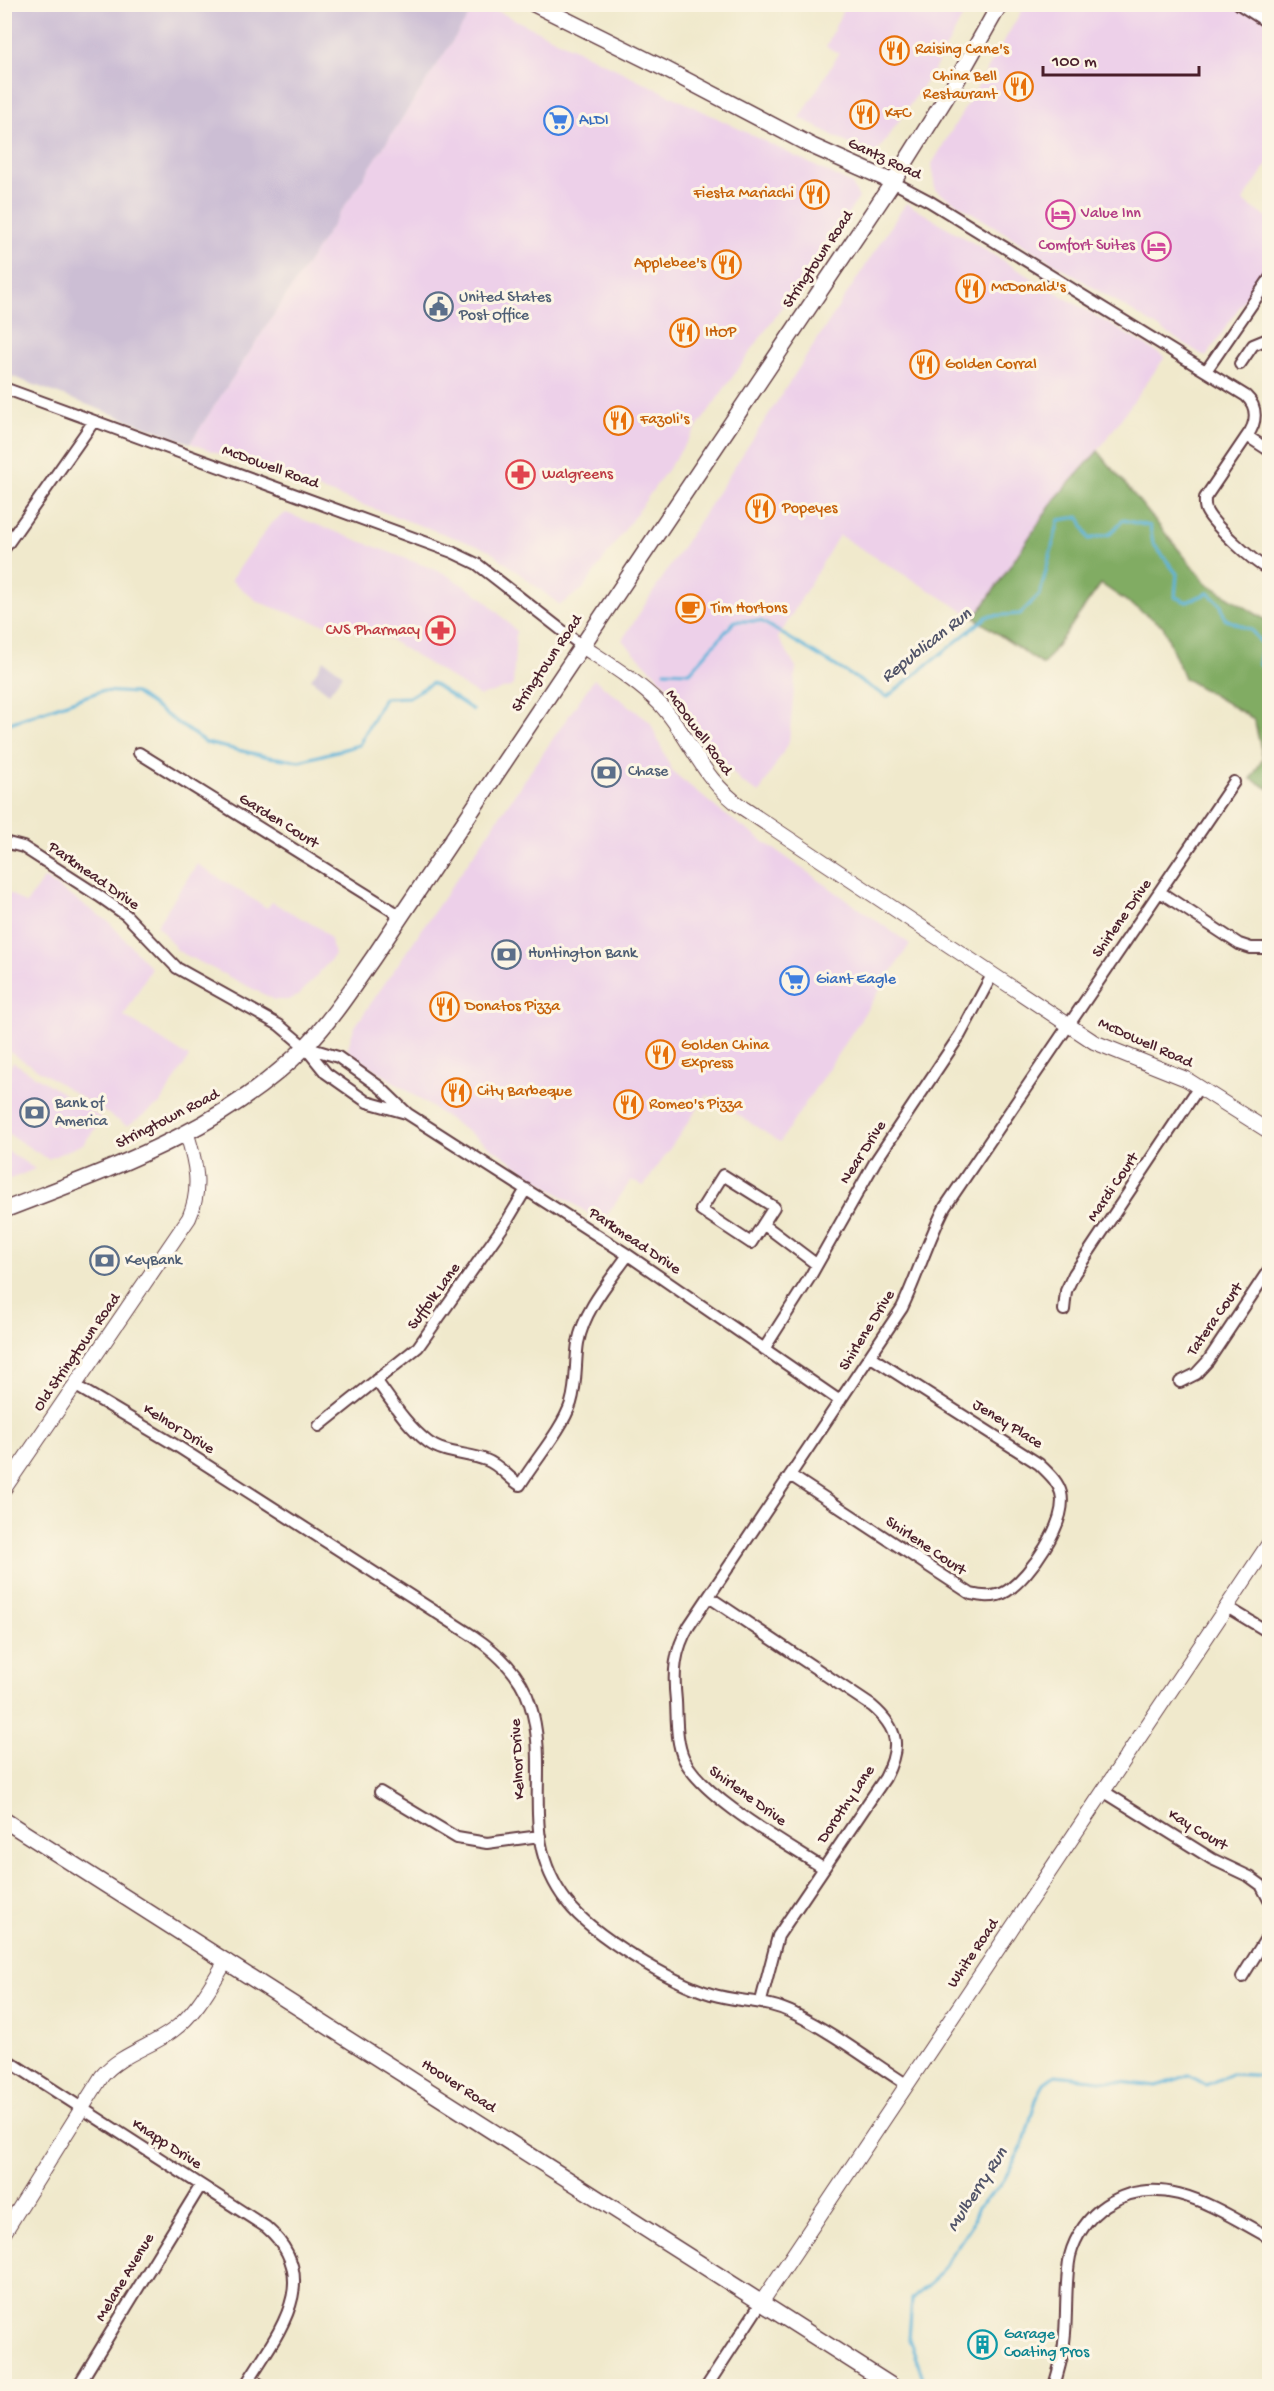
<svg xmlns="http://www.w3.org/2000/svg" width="1274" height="2391" font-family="'Gochi Hand',sans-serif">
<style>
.built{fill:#edd0e9}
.industrial{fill:#ccbed4}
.forest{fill:#81ac64;stroke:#666648;stroke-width:1.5}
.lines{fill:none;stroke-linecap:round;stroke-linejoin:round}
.stream{stroke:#5cb3d9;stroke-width:3}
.minor-casing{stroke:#633d43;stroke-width:14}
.tertiary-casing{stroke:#633d43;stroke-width:16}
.secondary-casing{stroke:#633d43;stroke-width:18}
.minor{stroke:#fff;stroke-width:10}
.tertiary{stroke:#fff;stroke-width:14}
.secondary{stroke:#fff;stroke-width:15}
.labels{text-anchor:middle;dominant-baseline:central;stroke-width:6;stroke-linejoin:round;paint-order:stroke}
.food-label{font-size:16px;fill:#c56008;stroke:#fcf5e5;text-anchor:start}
.shop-label{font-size:16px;fill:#366cbe;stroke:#fcf5e5;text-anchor:start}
.street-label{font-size:16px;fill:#4a1f2b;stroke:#fcf5e5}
.hotel-label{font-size:16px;fill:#b23c85;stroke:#fcf5e5;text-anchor:start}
.service-label{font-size:16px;fill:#4e5e75;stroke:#fcf5e5;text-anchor:start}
.health-label{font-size:16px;fill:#be3a42;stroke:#fcf5e5;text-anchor:start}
.culture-label{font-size:16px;fill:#0d838f;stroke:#fcf5e5;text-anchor:start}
.water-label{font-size:18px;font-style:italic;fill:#505368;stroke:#fcf5e5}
</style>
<rect width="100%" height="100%" fill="#fcf5e5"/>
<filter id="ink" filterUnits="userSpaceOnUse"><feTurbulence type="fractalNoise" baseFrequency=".0167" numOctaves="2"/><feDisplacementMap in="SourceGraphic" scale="12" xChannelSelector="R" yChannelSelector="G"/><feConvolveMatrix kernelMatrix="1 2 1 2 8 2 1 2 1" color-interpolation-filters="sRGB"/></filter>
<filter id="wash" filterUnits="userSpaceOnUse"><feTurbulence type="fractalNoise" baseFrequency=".008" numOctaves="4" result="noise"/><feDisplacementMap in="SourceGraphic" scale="24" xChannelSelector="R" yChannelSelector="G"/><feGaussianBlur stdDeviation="1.35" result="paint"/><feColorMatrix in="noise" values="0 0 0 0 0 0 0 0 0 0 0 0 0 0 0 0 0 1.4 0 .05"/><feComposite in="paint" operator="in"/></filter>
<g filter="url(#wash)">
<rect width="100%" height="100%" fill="#f0e9cc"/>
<path class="built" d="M476,5h9l367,179 7,14 -276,391 -23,16 -71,-55 -299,-107z
M845,5h124l-35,65 -60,87 -74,-39 39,-65 -13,-6z
M1025,5h244v156l-26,40 26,18v44l-63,94 -271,-167 -3,-26z
M906,203l259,154 -67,94 -43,48 -80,119 -136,-83 -61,103 18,29 -7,75 -30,51 -17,-10 -36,-41 -29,-46 -55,-56z
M286,513l158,60 39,25 33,33 -3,55 -33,10 -91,-57 -77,-18 -54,-19 -27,-22 40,-57z
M594,679l56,43 22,49 48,40 190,133 -130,198 -73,-47 -63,91 -13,-6 -29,43 -255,-173 7,-22z
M197,864l70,44 5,-6 49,27 10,10 3,17 -35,39 -10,5h-14l-97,-49 -21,-26z
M44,878l65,44 42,46 -27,48 65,41 -29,47 -33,22 -122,-77v-159l21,14z
M13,1062l90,57 -20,25 -35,15 -43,-27v-57z
M5,1149l30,20 -30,12z"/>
<path class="industrial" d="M4,5h472l-286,438 -185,-69z
M324,660l19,14 -14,19 -18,-14z"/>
<path class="forest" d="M1098,451l108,132 63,39v167l-18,-10 12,-21 -9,-39 -70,-41 -21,-52 -62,-42 -58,81 -68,-47 80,-119z"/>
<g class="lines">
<path class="stream" d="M665,671l25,1 45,-51h26l126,76 101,-81 32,-2 20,-20 19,-74 20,-3 10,22 21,-5 13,-14 27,6 3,17 24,31 -2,23 12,5 21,-9 13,12 4,14 26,11 12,15 -4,19 11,7
M4,725l97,-34 34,2 71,50 63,14 31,4 59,-16 25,-47 25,-1 23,-14 41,27
M926,2386l-17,-47 3,-40 24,-21 35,-52 7,-19 23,-22 22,-40 13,-45 8,-17 11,-8 102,11 32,-11 17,10 25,-11 39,2"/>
</g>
</g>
<g filter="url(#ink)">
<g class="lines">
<defs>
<path id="minor" d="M1239,4l31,20
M893,182l36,19 317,195c12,11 11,27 1,40
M1240,364l13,-19 17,-7
M1206,371l64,-93
M4,388l448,164 25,12 105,82
M1270,451l-23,-15 -42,62c0,5 -1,9 2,14 7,13 49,53 63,58
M4,549l90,-128
M139,753l262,163
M4,842l19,5 76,49 27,19 51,53 102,57 26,22 21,26 41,29 39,11
M1160,892l79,52 12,4h19
M305,1047l33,10 42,30 28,27 220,141 212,146
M723,1175l51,32 -23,36 -50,-33z
M763,1224l53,40
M1064,1310l2,-19 8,-17 125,-187
M764,1349l46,-72 65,-115 85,-127 32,-60
M376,1380c16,22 31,46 52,62 16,12 40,11 58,18 14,5 21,17 34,25 15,-25 42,-55 51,-82 6,-19 4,-41 7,-60 6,-33 31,-61 50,-88
M1180,1382l16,-8 12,-13 62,-93
M76,1386l101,60 296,190c25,17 48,38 57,68 22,68 -14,132 37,198 26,34 104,80 144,92 29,9 55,5 84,20 39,19 75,47 111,70
M319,1426l99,-79 89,-126 19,-32
M790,1475l181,119c12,3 25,4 36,-3 23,-15 61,-69 54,-98 -3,-12 -13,-20 -22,-29l-168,-107
M709,1597l163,109c27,23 29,41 13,72l-107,158 -17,65
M1227,1607l43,26
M1103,1791l109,68 38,18 11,8 9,17
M380,1792l77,46 30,5 53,-7
M823,1868c-37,-24 -121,-71 -139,-109 -8,-17 -7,-39 -8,-58 -3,-28 -2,-50 13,-75l213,-318c16,-34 26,-68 43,-101l289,-425
M1242,1977l28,-45
M4,2058l262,169c60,52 10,108 -21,159
M250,2378l12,8
M78,2386l123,-201
M707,2386l54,-83
M1054,2386c5,-17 10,-34 11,-53 2,-25 0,-52 5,-77 5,-20 19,-40 36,-51 57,-37 113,6 164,33"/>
<path id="tertiary" d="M582,646c27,18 55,35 78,58 33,36 39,73 83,104l351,234 92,37 84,53
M4,1489l185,-271c13,-29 7,-55 -2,-84
M4,2233l98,-157c19,-22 47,-28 70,-45 24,-17 39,-46 54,-70
M761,2303l509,-761"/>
<path id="secondary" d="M534,4l131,65 147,77 81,36
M4,1210c108,-42 220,-80 303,-165 25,-26 45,-57 66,-87l520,-776 64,-102 43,-76
M4,1820l888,566"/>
</defs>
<use href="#minor" class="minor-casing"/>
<use href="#tertiary" class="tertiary-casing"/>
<use href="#secondary" class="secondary-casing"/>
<use href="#minor" class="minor"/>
<use href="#tertiary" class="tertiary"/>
<use href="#secondary" class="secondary"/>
</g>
</g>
<defs>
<symbol id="restaurant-ring" viewBox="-11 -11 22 22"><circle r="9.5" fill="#fcf5e5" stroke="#e8710a" stroke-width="1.5"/><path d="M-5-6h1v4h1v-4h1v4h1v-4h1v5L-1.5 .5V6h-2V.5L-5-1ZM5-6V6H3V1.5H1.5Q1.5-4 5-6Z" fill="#e8710a"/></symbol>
<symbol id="supermarket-ring" viewBox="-11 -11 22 22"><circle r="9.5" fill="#fcf5e5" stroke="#3f7fe0" stroke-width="1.5"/><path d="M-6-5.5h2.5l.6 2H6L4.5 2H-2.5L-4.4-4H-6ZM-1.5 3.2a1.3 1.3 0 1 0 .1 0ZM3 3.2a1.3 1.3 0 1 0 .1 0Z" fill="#3f7fe0"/></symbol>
<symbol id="hotel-ring" viewBox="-11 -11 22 22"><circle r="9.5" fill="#fcf5e5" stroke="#d1479c" stroke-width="1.5"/><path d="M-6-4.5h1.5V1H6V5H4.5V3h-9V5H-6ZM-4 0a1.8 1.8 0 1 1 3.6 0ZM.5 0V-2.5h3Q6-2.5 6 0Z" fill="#d1479c"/></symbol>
<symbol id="civic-ring" viewBox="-11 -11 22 22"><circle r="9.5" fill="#fcf5e5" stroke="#5c6f8a" stroke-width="1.5"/><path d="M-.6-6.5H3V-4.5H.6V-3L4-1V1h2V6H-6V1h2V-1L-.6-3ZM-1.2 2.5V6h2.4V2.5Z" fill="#5c6f8a"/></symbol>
<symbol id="pharmacy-ring" viewBox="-11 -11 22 22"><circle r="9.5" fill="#fcf5e5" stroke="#e0444e" stroke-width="1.5"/><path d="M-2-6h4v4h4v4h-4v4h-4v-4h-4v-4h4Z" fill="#e0444e"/></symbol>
<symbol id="cafe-ring" viewBox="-11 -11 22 22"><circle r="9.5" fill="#fcf5e5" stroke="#e8710a" stroke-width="1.5"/><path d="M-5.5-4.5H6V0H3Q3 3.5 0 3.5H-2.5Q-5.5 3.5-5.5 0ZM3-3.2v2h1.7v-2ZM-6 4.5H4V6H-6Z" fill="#e8710a"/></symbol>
<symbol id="bank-ring" viewBox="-11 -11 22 22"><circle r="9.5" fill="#fcf5e5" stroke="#5c6f8a" stroke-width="1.5"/><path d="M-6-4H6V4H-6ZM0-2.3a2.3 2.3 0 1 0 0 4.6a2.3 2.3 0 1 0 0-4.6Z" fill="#5c6f8a"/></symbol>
<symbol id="building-ring" viewBox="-11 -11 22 22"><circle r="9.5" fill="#fcf5e5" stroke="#0f9aa8" stroke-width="1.5"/><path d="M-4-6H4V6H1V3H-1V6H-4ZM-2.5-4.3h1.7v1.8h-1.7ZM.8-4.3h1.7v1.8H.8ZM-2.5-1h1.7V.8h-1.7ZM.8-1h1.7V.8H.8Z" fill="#0f9aa8"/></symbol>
</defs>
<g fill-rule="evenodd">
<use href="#restaurant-ring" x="878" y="34" width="33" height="33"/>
<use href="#restaurant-ring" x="1002" y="70" width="33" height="33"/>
<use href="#restaurant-ring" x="848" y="98" width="33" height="33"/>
<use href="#supermarket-ring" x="542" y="104" width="33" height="33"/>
<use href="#restaurant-ring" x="798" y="178" width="33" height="33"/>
<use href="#hotel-ring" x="1044" y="198" width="33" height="33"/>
<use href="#hotel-ring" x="1140" y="230" width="33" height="33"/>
<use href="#restaurant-ring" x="710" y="248" width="33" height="33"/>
<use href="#restaurant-ring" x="954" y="272" width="33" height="33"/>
<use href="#civic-ring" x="422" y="290" width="33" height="33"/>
<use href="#restaurant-ring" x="668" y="316" width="33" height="33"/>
<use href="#restaurant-ring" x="908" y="348" width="33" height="33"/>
<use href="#restaurant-ring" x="602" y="404" width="33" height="33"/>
<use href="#pharmacy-ring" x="504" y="458" width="33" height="33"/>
<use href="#restaurant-ring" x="744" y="492" width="33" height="33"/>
<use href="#cafe-ring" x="674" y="592" width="33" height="33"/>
<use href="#pharmacy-ring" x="424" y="614" width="33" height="33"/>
<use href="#bank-ring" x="590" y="756" width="33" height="33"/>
<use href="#bank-ring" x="490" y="938" width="33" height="33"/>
<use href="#supermarket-ring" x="778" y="964" width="33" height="33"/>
<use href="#restaurant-ring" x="428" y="990" width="33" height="33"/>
<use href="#restaurant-ring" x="644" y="1038" width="33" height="33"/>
<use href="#restaurant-ring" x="440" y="1076" width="33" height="33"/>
<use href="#restaurant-ring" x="612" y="1088" width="33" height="33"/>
<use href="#bank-ring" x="18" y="1096" width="33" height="33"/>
<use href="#bank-ring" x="88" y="1244" width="33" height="33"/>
<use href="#building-ring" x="966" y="2328" width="33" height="33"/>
</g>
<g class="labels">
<g class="food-label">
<text x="915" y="50">Raising Cane's</text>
<text x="997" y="77" text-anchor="end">China Bell<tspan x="997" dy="18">Restaurant</tspan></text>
<text x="885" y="114">KFC</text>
<text x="794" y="194" text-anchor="end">Fiesta Mariachi</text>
<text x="706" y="264" text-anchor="end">Applebee's</text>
<text x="991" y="288">McDonald's</text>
<text x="705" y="333">IHOP</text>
<text x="945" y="365">Golden Corral</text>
<text x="640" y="420">Fazoli's</text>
<text x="782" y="509">Popeyes</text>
<text x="711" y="609">Tim Hortons</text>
<text x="465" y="1007">Donatos Pizza</text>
<text x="681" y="1046">Golden China<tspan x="681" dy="18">Express</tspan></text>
<text x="477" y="1092">City Barbeque</text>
<text x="649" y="1105">Romeo's Pizza</text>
</g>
<g class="shop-label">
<text x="579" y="121">ALDI</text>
<text x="816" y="980">Giant Eagle</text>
</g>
<g class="street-label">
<text transform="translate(884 160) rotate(25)">Gantz Road</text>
<text transform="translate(819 260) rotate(-56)">Stringtown Road</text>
<text transform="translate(270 468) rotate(20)">McDowell Road</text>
<text transform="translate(548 664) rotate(-56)">Stringtown Road</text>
<text transform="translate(698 733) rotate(54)">McDowell Road</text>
<text transform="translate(278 822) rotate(32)">Garden Court</text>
<text transform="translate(93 877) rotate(35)">Parkmead Drive</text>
<text transform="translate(1123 919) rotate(-55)">Shirlene Drive</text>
<text transform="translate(1145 1044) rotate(24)">McDowell Road</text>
<text transform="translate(168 1120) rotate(-27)">Stringtown Road</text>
<text transform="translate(864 1153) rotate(-57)">Near Drive</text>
<text transform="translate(1114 1188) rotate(-56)">Mardi Court</text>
<text transform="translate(634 1242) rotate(34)">Parkmead Drive</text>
<text transform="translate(435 1297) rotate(-54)">Suffolk Lane</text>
<text transform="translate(1216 1320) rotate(-55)">Tatera Court</text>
<text transform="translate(868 1331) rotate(-58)">Shirlene Drive</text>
<text transform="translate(78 1353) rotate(-55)">Old Stringtown Road</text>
<text transform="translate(1007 1425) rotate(32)">Jeney Place</text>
<text transform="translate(178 1430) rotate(32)">Kelnor Drive</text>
<text transform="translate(925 1547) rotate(34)">Shirlene Court</text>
<text transform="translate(519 1759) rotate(-93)">Kelnor Drive</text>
<text transform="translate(747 1797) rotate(36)">Shirlene Drive</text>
<text transform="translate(847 1805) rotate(-56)">Dorothy Lane</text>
<text transform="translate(1197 1831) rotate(31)">Kay Court</text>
<text transform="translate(974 1954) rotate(-56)">White Road</text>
<text transform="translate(458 2087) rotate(33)">Hoover Road</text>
<text transform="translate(166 2145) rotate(33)">Knapp Drive</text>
<text transform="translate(126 2278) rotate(-59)">Melane Avenue</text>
</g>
<g class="hotel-label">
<text x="1081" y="214">Value Inn</text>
<text x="1135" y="246" text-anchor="end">Comfort Suites</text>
</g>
<g class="service-label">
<text x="459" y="298">United States<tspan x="459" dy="18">Post Office</tspan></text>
<text x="628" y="772">Chase</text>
<text x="528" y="954">Huntington Bank</text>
<text x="55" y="1104">Bank of<tspan x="55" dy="18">America</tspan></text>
<text x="125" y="1261">KeyBank</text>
</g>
<g class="health-label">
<text x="542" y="475">Walgreens</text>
<text x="420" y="631" text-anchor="end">CVS Pharmacy</text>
</g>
<g class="culture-label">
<text x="1004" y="2335">Garage<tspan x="1004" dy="18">Coating Pros</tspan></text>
</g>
<g class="water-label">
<text transform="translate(927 646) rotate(-38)">Republican Run</text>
<text transform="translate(978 2190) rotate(-57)">Mulberry Run</text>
</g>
</g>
<rect width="1274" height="2391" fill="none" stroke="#fcf5e5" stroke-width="24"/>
<path d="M1043 66v9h156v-9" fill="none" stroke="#4a1f2b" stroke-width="3"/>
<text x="1052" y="66" font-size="18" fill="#4a1f2b" stroke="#fcf5e5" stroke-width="4.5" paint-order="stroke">100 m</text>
</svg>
